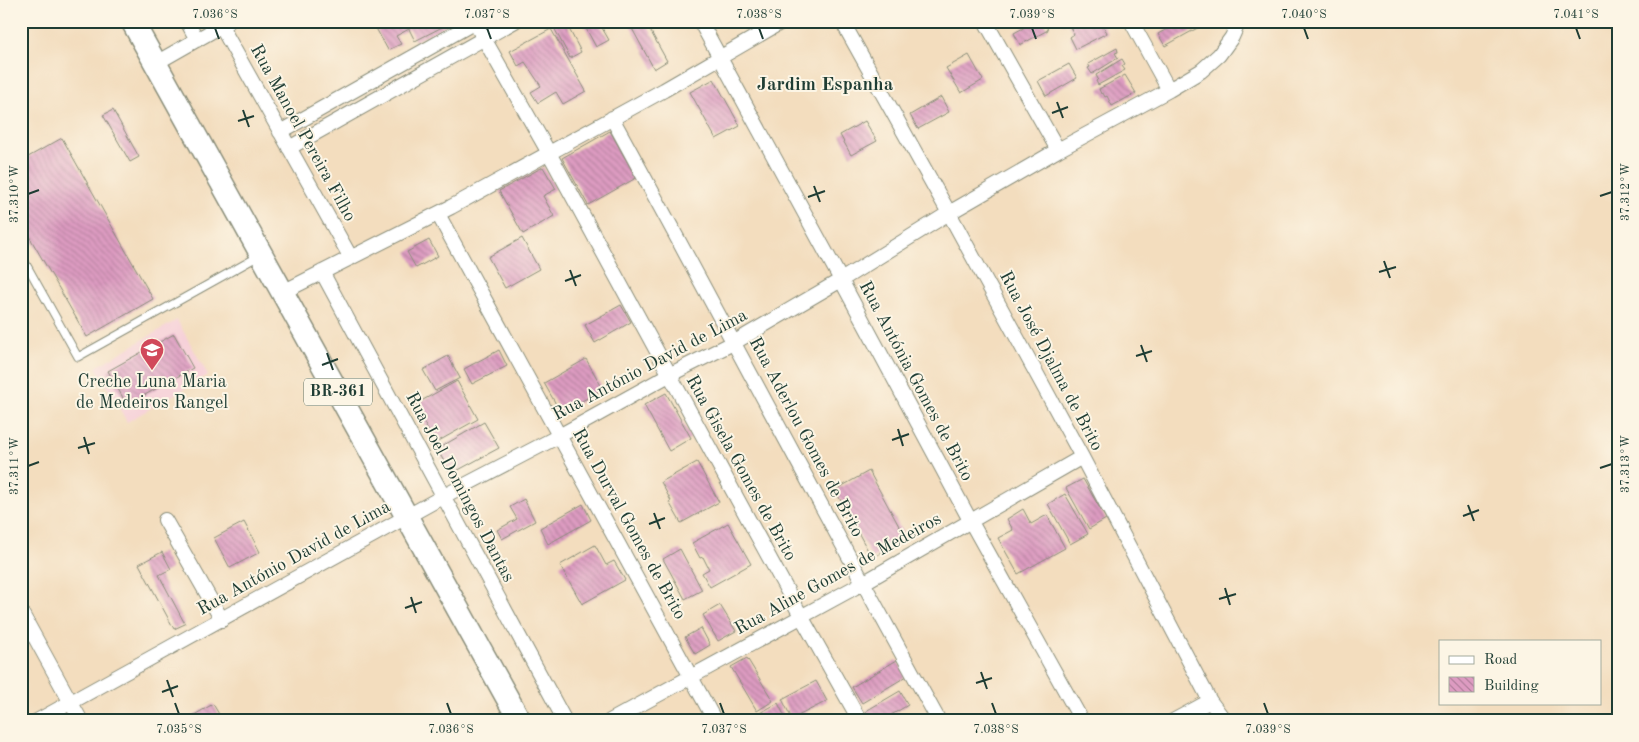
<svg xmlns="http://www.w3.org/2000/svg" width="1639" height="742" font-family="'Old Standard TT',serif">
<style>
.built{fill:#f6cfd8}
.building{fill:url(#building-back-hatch)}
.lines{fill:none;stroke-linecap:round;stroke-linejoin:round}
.lane-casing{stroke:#898d79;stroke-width:9}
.street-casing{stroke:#898d79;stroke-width:16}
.primary-casing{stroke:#898d79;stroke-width:25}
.lane{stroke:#fff;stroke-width:7}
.street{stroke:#fff;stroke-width:14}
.primary{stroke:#fff;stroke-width:22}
.ticks{fill:none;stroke:#1f3d34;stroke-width:2}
.labels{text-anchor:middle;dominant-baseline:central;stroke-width:4;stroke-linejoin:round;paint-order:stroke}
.shield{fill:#fcf5e5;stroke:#617469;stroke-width:1}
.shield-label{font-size:16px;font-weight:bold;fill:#1f3d34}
.street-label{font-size:18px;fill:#1f3d34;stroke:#fcf5e5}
.poi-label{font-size:18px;fill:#1f3d34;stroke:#fcf5e5}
.neighbourhood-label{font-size:19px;font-weight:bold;fill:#1f3d34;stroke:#fcf5e5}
.neatline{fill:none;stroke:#1f3d34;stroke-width:2}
.ticks-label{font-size:12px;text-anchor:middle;fill:#1f3d34}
</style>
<defs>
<pattern id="building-back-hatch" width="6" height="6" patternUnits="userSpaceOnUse" patternTransform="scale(1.25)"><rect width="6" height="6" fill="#dd9bc1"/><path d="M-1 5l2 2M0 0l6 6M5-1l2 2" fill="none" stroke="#b3809e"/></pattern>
</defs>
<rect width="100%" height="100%" fill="#fcf5e5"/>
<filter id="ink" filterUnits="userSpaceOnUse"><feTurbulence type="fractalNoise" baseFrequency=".02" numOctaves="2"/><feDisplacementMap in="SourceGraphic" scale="10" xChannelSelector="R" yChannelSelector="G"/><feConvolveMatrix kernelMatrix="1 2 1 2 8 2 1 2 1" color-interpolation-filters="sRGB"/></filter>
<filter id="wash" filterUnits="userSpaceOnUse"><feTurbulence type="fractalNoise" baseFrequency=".0096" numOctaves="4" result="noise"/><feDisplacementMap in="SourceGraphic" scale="20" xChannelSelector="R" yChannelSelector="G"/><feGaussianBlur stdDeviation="1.12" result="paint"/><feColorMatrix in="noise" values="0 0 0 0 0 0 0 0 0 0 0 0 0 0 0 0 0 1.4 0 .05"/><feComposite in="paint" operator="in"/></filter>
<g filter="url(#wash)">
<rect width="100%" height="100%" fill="#f3ddbe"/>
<path class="built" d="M177,320l31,55 -81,47 -31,-55z"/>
<g id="blocks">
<path class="building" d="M372,21h75l1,3 -33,17 -6,-12 -13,7 5,8 -13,6z
M553,21h12l16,31 -11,6 -19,-36z
M582,21h16l11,19 -13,7z
M633,21h12l22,40 -13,8 -25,-46z
M857,21h15l-12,6z
M1036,21h8l4,9 -28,15 -6,-12z
M1061,21h40l6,12 -31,16 -6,-12 4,-3 -7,-12 -4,2z
M1181,21h18l2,5 -36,20 -7,-12z
M551,29l35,62 -23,13 -7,-12 -18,11 -7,-11 10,-6 -16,-24 -7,4 -8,-15z
M1117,48l1,4 -3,1 3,5 -26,16 -4,-6 2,-1 -2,-3z
M969,55l14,25 -22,13 -15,-25z
M1122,59l3,5 -3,2 3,4 -27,15 -2,-4 2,-2 -2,-4z
M1069,64l8,14 -31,18 -8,-15z
M1125,75l11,18 -24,13 -5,-10 -2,1 -2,-4 -2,1 -2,-5z
M714,79l26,47 -24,13 -26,-47z
M941,97l8,15 -31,17 -8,-14z
M113,110l26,47 -9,5 -27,-47z
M865,121l12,20 -26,14 -11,-20z
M610,131l26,47 -48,27 -26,-47z
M62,138l91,161 -66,38 -66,-115v-61z
M543,167l13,22 -13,7 11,20 -31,18 -24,-43z
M522,238l17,31 -34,19 -17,-31z
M429,240l9,16 -22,12 -9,-16z
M621,305l10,17 -36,21 -10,-18z
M174,334l19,34 -66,37 -19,-34z
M499,350l8,16 -35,18 -8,-15z
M448,356l12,22 -25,13 -12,-21z
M586,359l17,30 -42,24 -17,-30z
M457,381l21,38 -43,24 -21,-38z
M666,393l25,45 -22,13 -25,-46z
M484,422l15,26 -48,26 -14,-25z
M697,462l22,40 -38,21 -12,-21 2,-1 -10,-19z
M869,471l37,68 -34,19 -37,-68z
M1083,479l23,40 -17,10 -23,-41z
M1065,494l23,40 -18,10 -22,-40z
M524,499l11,22 -33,18 -5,-9 20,-11 -7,-12z
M583,504l8,16 -43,24 -8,-16z
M1023,509l8,15 16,-9 18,33 -47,26 -20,-36 15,-8 -6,-11z
M244,522l16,30 -30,16 -16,-30z
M728,523l23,41 -41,23 -8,-14 7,-4 -6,-12 -3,1 -8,-15z
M595,545l11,20 8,-4 11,19 -43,24 -22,-39z
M680,549l22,41 -17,9 -22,-40z
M162,552l9,17 -12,6 26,49 -11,5 -35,-65z
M720,605l16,26 -18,10 -15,-26z
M701,628l9,17 -15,9 -10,-17z
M747,658l26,43 -16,10 -26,-44z
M897,660l10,16 -45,27 -10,-16z
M816,681l11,20 -35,18 -10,-20z
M900,691l8,14 -27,16h-10l-5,-10z
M778,703l9,18h-42z
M213,704l10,17h-39z
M1211,714l3,7h-14z"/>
</g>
</g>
<g filter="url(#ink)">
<use href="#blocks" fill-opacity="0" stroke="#898d79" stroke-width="1"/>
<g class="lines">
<defs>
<path id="lane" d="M21,255l57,102 181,-101"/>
<path id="street" d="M187,21l10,19
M474,21l75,132 252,463 59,105
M700,21l141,259 130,242 111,199
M842,21l107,192 133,244 128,244 15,20
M985,21l73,129
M1131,21l38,69
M221,26l130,232
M156,63l72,-41
M612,118c110,201 216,403 327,603
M280,132l197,-111
M289,148l226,-127
M438,214l277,507
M322,272l243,449
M283,292l168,-85 213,-117 119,-69
M165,520l57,100
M21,612l60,109
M37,721l407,-225 115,-60 110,-61 66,-33 106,-62 108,-67 109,-63 111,-60 32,-19 18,-16 13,-18 7,-16
M610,721l253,-138 219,-126
M1173,721l37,-20"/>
<path id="primary" d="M132,21l388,700"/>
</defs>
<use href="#lane" class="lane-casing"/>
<use href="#street" class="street-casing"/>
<use href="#primary" class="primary-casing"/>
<use href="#lane" class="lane"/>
<use href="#street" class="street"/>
<use href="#primary" class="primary"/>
</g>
</g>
<path class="ticks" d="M215,28l4,11M487,28l4,11M759,28l4,11M1032,28l4,11M1304,28l4,11M1576,28l4,11M1057,102l6,16M243,110l6,17M1052,113l16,-6M238,121l16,-5M814,186l6,16M28,194l11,-4M1600,196l12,-4M808,197l17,-6M1384,261l6,17M570,270l6,16M1379,272l17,-5M565,281l16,-6M1141,345l6,17M327,353l6,17M1136,356l16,-5M322,365l16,-6M898,429l5,17M84,437l5,17M892,440l17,-6M78,448l17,-5M28,466l11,-4M1600,468l12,-4M1468,505l6,16M654,513l6,16M1463,516l16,-6M649,524l16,-6M1225,588l5,17M411,597l5,16M1219,599l17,-5M405,608l17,-6M981,672l6,17M167,680l6,17M976,683l16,-5M162,692l16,-6M175,703l4,11M447,703l4,11M720,703l4,11M992,703l4,11M1264,703l4,11"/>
<defs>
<symbol id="school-pin" viewBox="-11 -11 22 30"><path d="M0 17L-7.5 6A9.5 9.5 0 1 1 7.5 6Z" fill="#d1495b" stroke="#fcf5e5"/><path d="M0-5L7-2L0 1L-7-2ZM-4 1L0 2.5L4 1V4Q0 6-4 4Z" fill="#fff"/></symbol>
</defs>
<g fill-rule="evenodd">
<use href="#school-pin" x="138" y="336" width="28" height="38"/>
</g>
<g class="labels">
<rect class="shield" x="304" y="378.5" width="68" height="27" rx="4"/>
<g class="shield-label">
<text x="338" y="392">BR-361</text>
</g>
<g class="street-label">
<text transform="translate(303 133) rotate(61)">Rua Manoel Pereira Filho</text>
<text transform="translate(1051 361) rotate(62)">Rua José Djalma de Brito</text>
<text transform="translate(650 365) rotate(-28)">Rua António David de Lima</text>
<text transform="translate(916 381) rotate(62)">Rua Antónia Gomes de Brito</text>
<text transform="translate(806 437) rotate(62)">Rua Aderlou Gomes de Brito</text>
<text transform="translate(741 468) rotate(61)">Rua Gisela Gomes de Brito</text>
<text transform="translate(460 487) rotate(62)">Rua Joel Domingos Dantas</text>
<text transform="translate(629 524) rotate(61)">Rua Durval Gomes de Brito</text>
<text transform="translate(294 558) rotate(-29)">Rua António David de Lima</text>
<text transform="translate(838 574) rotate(-29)">Rua Aline Gomes de Medeiros</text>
</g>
<g class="poi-label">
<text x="152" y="382">Creche Luna Maria<tspan x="152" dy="21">de Medeiros Rangel</tspan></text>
</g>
<g class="neighbourhood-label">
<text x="825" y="85">Jardim Espanha</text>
</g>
</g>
<rect width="1639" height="742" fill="none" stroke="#fcf5e5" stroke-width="55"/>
<rect x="1439" y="640" width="162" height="65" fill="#fcf5e5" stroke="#a4ab9e"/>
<rect x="1449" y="656" width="25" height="8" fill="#ffffff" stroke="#a4ab9e"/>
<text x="1484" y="664" font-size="15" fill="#1f3d34">Road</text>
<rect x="1449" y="677" width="25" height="15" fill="url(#building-back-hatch)" stroke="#a4ab9e"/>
<text x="1484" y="690" font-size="15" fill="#1f3d34">Building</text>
<rect x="28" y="28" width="1584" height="686" class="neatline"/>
<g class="ticks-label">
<text x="215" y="18">7.036°S</text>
<text x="487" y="18">7.037°S</text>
<text x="759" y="18">7.038°S</text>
<text x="1032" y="18">7.039°S</text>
<text x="1304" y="18">7.040°S</text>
<text x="1576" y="18">7.041°S</text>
<text transform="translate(1625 192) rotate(-90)" y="4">37.312°W</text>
<text transform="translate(14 194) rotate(-90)" y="4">37.310°W</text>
<text transform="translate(1625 464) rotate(-90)" y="4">37.313°W</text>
<text transform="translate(14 466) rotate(-90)" y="4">37.311°W</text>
<text x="179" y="733">7.035°S</text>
<text x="451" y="733">7.036°S</text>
<text x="724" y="733">7.037°S</text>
<text x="996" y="733">7.038°S</text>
<text x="1268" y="733">7.039°S</text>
</g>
</svg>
